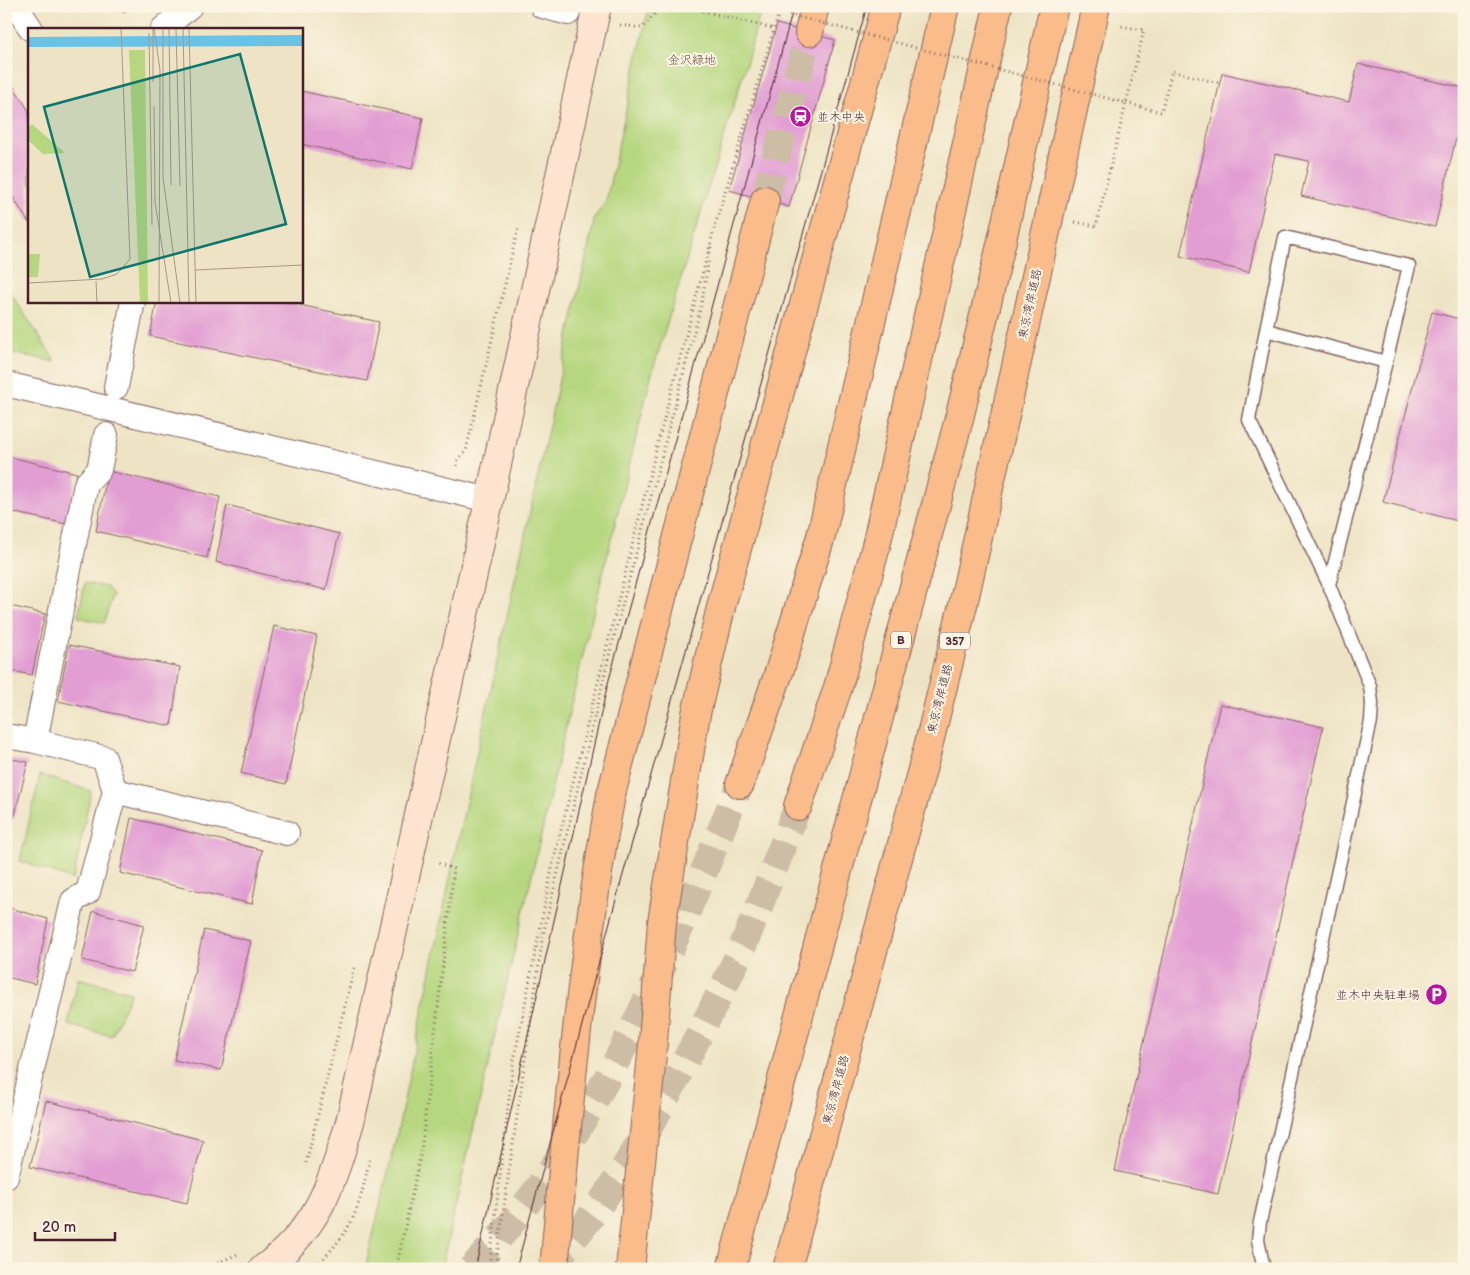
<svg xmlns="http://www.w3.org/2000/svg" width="1470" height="1275" font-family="'Balsamiq Sans','Klee One',sans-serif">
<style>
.green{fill:#b6d77f;stroke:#807b55}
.building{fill:#e29ed3}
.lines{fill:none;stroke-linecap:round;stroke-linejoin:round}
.highway-tunnel{stroke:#cdbda6;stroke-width:28;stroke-dasharray:28 14;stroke-linecap:butt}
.lane-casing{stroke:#836461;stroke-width:15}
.street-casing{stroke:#836461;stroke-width:26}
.secondary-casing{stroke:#836461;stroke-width:30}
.highway-casing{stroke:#836461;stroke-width:30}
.path{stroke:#836461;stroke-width:3;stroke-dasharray:1 4;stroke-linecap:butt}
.lane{stroke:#fff;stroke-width:12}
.street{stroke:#fff;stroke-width:24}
.secondary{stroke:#fde4d0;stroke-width:28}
.highway{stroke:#f9bc8a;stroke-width:28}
.tram{stroke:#4a1f2b;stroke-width:1}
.path-bridge{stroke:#836461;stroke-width:3;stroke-dasharray:1 4;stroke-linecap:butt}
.labels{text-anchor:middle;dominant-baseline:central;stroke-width:4;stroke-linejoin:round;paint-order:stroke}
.shield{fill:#fcf5e5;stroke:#7f5f63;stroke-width:1}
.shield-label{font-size:11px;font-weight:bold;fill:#4a1f2b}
.park-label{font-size:12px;fill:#654d40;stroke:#fcf5e5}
.poi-label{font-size:12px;fill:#4a1f2b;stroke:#fcf5e5;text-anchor:start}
.street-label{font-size:12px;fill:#4a1f2b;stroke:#fcf5e5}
.inset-road{fill:none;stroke:#ac9587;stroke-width:1}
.view{fill:#0f766e;fill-opacity:0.15;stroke:#0f766e;stroke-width:2.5}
.inset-edge{fill:none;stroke:#4a1f2b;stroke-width:2.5}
</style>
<rect width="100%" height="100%" fill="#fcf5e5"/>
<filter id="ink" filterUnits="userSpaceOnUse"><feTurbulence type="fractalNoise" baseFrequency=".02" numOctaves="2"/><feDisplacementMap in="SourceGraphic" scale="10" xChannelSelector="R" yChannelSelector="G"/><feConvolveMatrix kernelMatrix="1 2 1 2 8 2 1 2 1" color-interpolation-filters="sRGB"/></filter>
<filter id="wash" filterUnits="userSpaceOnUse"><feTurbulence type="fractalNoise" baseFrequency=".0096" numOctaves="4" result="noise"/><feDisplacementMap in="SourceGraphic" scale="20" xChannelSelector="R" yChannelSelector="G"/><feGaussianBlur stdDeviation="1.12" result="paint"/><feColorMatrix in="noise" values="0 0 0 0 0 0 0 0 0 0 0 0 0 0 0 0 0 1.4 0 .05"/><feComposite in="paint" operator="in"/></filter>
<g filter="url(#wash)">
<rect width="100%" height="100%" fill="#eee4c5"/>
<path class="green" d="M649,6h113l-17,62 -94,308 -77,316 -133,577h-76l32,-135 63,-304 135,-613 11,-16z
M6,286l50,76 -50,-10z
M85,583l22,4 6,8 -9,28 -26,-6z
M40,775l51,16 -18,89 -53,-19z
M78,978l53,14 -19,44 -44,-11z"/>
<g id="blocks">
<path class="building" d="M102,6h24l-1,6z
M777,24l58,16 -46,167 -60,-17z
M1358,64l106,24v16l-29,123 -134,-31 8,-35 -34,-7 -26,118 -69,-16 42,-183 127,29z
M12,84l17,27v112l-23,-37v-98z
M301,91l122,27 -11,51 -111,-25z
M157,301h124l98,21 -12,59 -217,-45z
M1432,312l32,8v194l-2,8 -79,-20z
M6,456l71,17 -10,51 -61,-13z
M108,471l112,26 -13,61 -111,-27z
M227,505l112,29 -13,56 -110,-28z
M6,605l39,9 -13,61 -26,-5z
M274,626l43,10 -31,148 -45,-11z
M69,645l111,22 -9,59 -113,-25z
M1220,704l103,23 -105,467 -103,-23z
M6,758l22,4 -14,56 -8,-3z
M131,818l131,32 -10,54 -132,-31z
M6,907l42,12 -13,65 -29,-7z
M93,911l51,14 -12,47 -50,-12z
M204,930l47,11 -30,129 -47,-10z
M46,1101l157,39 -16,63 -157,-36z"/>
</g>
</g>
<g filter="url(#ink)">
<use href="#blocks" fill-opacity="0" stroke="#836461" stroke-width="1"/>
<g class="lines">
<path class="highway-tunnel" d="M765,200l44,-168
M471,1269c129,-135 199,-316 269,-485
M548,1269c66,-73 114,-161 158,-248 14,-28 29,-56 41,-85 18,-43 34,-87 51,-130"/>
<defs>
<path id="lane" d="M1266,330l120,32 -57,223 -80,-165z
M1266,330l19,-93 124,29 -23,96
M1264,1269l-6,-29 2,-18 111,-501 1,-18 -2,-17 -41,-101"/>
<path id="street" d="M16,6l15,23
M542,6l26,7
M163,29l27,-23
M6,384l483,116
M116,387l17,-86
M6,736l29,5 51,-257 13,-14 7,-35
M35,741l69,17 11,33 172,42
M6,1177l67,-276 15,-9 27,-101"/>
<path id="secondary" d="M263,1269c56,-41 68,-84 87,-147l126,-561 121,-555"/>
<path id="highway" d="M809,32l6,-26
M740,784l40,-115 41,-133 124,-530
M798,806l40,-119 38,-141 122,-540
M554,1269c14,-159 28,-317 57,-474l154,-595
M630,1269l22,-214 10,-133 34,-208 26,-111 164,-597
M731,1269l228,-850 41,-170 54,-243
M787,1269l140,-518 36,-146 133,-599"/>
</defs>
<use href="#lane" class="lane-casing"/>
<use href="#street" class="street-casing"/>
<use href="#secondary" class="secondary-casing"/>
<use href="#highway" class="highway-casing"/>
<path class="path" d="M683,6l92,23
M759,6l6,2
M771,10l1,-4
M620,25l22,3 20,-22
M1126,103l35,9 11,-41 47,12
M1075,222l21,4 48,-196 -23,-4
M457,466l1,-7 8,-8 52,-223
M306,1163l49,-198
M6,1266l13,3
M204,1269l36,-16
M313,1269c42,-41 45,-57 57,-112
M396,1269l25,-117 33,-283 -19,-7
M489,1269l24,-204 41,-207 103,-412 59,-224 65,-216
M495,1269l48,-334 66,-279 92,-350 10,-60"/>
<use href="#lane" class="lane"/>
<use href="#street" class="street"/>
<use href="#secondary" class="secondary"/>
<use href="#highway" class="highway"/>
<path class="tram" d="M475,1269l132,-582 187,-681
M516,1269l96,-355 255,-908"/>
<path class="path-bridge" d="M765,8l361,95"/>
</g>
</g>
<defs>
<symbol id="station-disc" viewBox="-11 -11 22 22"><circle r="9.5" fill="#b5179e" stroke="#fcf5e5"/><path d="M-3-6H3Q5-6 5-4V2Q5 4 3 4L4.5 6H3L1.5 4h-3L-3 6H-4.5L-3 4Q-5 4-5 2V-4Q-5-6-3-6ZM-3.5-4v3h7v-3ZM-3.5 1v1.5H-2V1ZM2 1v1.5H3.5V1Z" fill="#fff"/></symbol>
<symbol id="parking-disc" viewBox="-11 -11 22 22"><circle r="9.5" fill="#b5179e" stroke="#fcf5e5"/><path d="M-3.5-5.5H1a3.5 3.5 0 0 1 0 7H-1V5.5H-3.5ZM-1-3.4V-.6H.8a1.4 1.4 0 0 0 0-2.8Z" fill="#fff"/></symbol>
</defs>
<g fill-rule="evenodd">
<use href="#station-disc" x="788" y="104" width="25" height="25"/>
<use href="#parking-disc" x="1424" y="982" width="25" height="25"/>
</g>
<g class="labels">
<g class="shield">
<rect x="891" y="631.5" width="20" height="17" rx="4"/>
<rect x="940" y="632.5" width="30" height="17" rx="4"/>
</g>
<g class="shield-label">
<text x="901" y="640">B</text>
<text x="955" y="641">357</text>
</g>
<g class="park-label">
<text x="692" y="60">金沢緑地</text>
</g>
<g class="poi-label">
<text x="817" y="117">並木中央</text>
<text x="1420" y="995" text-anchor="end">並木中央駐車場</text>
</g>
<g class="street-label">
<text transform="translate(1030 304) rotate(-78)">東京湾岸道路</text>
<text transform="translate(940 699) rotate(-76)">東京湾岸道路</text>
<text transform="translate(836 1090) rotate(-75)">東京湾岸道路</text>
</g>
</g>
<g transform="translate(28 28)">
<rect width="275" height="275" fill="#eee4c5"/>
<path d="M101,22h16l3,253h-8zM4,96l33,29 -22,1 -15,-14v-12zM0,226h12l-2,23h-10z" fill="#b6d77f"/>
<path d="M275,7v11l-275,1v-10z" fill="#69c3e6"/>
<path class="inset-road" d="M125,0v54M126,0l6,42 -1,233M135,0v149l17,126M141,0l2,157M148,0l4,158M155,0l6,275M161,0l7,275M121,5l3,192M126,78l1,96 16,101M167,242l108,-5M68,253l1,22M0,255l74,-4 15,-5 13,-15 -9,-231"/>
<path class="view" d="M212,26l46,170 -196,53 -46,-170z"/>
<rect width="275" height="275" class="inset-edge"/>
</g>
<rect width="1470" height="1275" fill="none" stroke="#fcf5e5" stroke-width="25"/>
<path d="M35 1232v8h80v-8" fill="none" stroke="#4a1f2b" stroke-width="2.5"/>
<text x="42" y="1232" font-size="15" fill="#4a1f2b" stroke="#fcf5e5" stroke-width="4" paint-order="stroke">20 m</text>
</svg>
